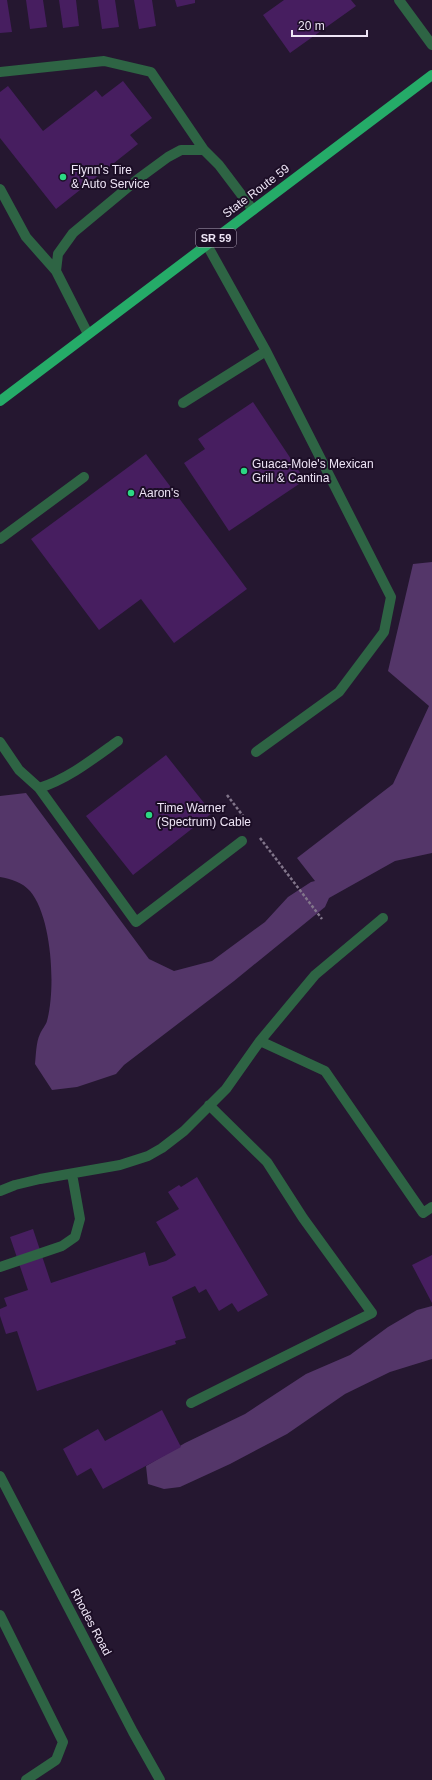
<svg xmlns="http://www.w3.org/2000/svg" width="432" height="1780" font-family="Arial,sans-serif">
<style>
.green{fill:#543669}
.building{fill:#471e60}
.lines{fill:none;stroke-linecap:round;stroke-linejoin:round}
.path{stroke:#82768b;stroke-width:2.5;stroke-dasharray:3 2;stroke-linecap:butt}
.service{stroke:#2e6444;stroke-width:10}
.minor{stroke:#2e6444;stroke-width:10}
.tertiary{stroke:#2e6444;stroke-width:10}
.primary{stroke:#25ab68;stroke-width:10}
.poi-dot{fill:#2cd884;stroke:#1c0e26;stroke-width:1.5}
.labels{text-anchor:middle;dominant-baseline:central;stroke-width:4;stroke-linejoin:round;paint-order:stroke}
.shield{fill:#1c0e26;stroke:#afa4b8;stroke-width:1}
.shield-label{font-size:11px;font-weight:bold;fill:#eee5f6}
.poi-label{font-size:12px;fill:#eee5f6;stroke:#1c0e26;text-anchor:start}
.street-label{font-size:12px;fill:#eee5f6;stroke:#1c0e26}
</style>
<rect width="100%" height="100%" fill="#251730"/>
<path class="green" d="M432,562v291l-37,8 -66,37 -4,9 -91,74 -110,84 -8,9 -39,13 -25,3 -17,-26c1,-9 1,-22 5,-30 2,-5 6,-9 7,-13 9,-33 5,-104 -17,-130 -8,-9 -19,-12 -30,-14v-81l26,-3 123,166 25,12 38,-10 53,-39 23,-25 23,-15 4,-1 -18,-23 96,-74 36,-78 -41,-35 25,-107z
M432,1306v53l-42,13 -45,22 -58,40 -57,30 -50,23 -16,2 -16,-5 -2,-18 39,-23 60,-29 61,-40 44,-19 38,-28 29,-17z"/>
<path class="building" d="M0,0h7l5,32 -12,1z
M26,0h17l4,27 -17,2z
M59,0h17l3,26 -16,2z
M98,0h17l4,27 -17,2z
M134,0h18l4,26 -17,3z
M175,0h20v3l-18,4z
M284,0h67l5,6 -66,47 -27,-38z
M123,81l29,37 -22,17 8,9 -82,65 -56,-71v-46l8,-6 35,45 53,-41 6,7z
M253,402l52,78 -76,51 -45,-68 21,-14 -7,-10z
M146,454l101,135 -73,54 -33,-44 -42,31 -68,-91z
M166,755l46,58 -79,62 -47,-59z
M197,1177l71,118 -30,17 -6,-9 -13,8 -13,-22 -7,4 -4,-7 -23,11 14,41 -11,3 1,3 -139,47 -20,-60 -11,3 -6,-18v-7l7,-3 -3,-8 24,-8 -18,-53 23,-8 18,54 94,-31 4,14 17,-5 10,-6 -20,-33 23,-13 -11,-17 11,-7 2,2z
M432,1255v48l-20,-38z
M162,1410l19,37 -78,42 -12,-21 -14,8 -14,-27 35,-20 7,12z"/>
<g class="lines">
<path class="path" d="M227,795l23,30
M260,838l62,81"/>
<path class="service" d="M0,72l104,-11 47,11 53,78
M0,189l26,48 30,34
M207,245l59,106 125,246 -7,35 -45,60 -83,60
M88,334l-32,-63 2,-17 15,-21 65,-54 30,-22 13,-7h23l15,15 34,45
M183,403l83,-52
M0,539l84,-62
M0,742l19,28 20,18c29,-9 54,-29 79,-47
M39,788l97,134 106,-81
M260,1041l65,30 98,142 9,-6
M0,1191l15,-6 25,-6 80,-14 28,-9 14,-8 22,-17 42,-42 34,-48 55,-66 68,-57
M0,1267l62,-21 13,-9 5,-18 -8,-45
M191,1403l181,-90 -69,-95 -36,-56 -58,-57
M0,1615l63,127 -7,18 -30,20"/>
<path class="minor" d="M399,0l33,45"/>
<path class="tertiary" d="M0,1476l133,256 27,48"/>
<path class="primary" d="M0,401l432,-326"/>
</g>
<g class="poi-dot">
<circle cx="63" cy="177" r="4"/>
<circle cx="244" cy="471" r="4"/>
<circle cx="131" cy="493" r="4"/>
<circle cx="149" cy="815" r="4"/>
</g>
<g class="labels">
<rect class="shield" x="196" y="229" width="40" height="18" rx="3"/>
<g class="shield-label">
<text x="216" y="238">SR 59</text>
</g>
<g class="poi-label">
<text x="71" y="170">Flynn's Tire<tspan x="71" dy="14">&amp; Auto Service</tspan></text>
<text x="252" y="464">Guaca-Mole's Mexican<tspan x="252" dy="14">Grill &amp; Cantina</tspan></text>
<text x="139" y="493">Aaron's</text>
<text x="157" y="808">Time Warner<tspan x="157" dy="14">(Spectrum) Cable</tspan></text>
</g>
<g class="street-label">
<text transform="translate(256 191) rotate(-37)">State Route 59</text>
<text transform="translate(91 1622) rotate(62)">Rhodes Road</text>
</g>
</g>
<path d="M292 30v6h75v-6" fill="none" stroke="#eee5f6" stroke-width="2"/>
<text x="298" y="30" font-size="12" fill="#eee5f6" stroke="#1c0e26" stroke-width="3" paint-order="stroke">20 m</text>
</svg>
